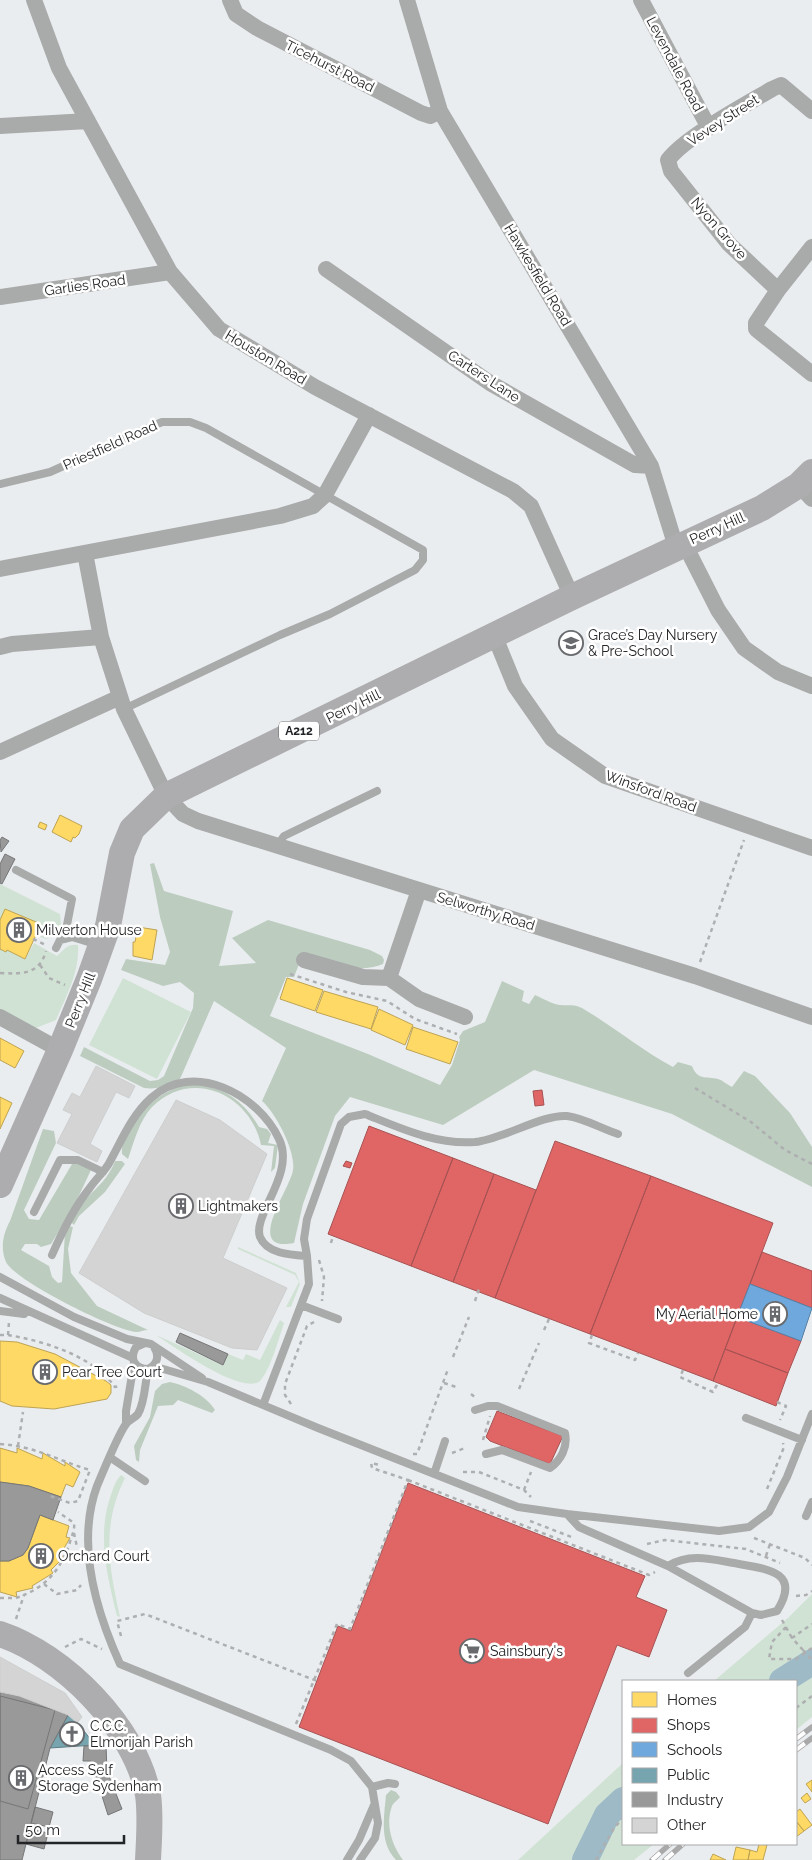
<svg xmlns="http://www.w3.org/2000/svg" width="812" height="1860" font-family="Raleway,sans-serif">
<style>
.green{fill:#d0e2d4}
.forest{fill:#bccdc0}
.homes{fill:#ffd966;stroke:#bda353}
.shops{fill:#e06666;stroke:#a75253}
.schools{fill:#6fa8dc;stroke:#5880a6}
.public{fill:#76a5af;stroke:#5d7e86}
.industry{fill:#999;stroke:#757677}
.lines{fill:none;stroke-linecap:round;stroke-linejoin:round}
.river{stroke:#9ebac7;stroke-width:26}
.building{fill:#d4d4d5;stroke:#cdcece}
.path{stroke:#aeafb0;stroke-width:2.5;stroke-dasharray:4 4;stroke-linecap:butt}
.service{stroke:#a9aaaa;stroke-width:8}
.minor{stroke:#a9aaaa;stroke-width:16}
.primary{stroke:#adadaf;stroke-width:26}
.rail-casing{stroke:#a9a9aa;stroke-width:5.5}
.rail{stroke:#fff;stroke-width:4;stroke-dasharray:11;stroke-linecap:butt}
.path-bridge{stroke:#aeafb0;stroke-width:2.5;stroke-dasharray:4 4;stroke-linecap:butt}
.labels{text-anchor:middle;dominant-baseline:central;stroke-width:5;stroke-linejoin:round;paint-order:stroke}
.shield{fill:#fff;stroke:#646668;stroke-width:1}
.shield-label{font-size:12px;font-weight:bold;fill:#222427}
.street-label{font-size:14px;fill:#222427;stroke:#fff}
.poi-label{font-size:14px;fill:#222427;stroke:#fff;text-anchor:start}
</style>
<rect width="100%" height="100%" fill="#eaedf0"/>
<path class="green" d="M0,884l60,30 2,20 -16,5 -11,-4 5,-11 -34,-15 -6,11z
M34,943l23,13c8,-7 10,-12 21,-11 2,27 -12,51 -22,75l-20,8 -36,-18v-61l6,3 1,-2 18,9z
M123,978l68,34 -34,67 -68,-34z
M238,1247l58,26 4,11 -9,23h-5l13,-25 -4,-7 -57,-26z
M280,1320l4,3c-5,15 -14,48 -24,58 -18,15 -87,-35 -104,-46l67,30 5,-11 15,6 3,-6 14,6z
M121,1475l4,3c-24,49 -16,88 -5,139l-3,-1c-10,-41 -21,-83 -5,-124 2,-6 4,-12 9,-17z
M812,1594v123l-16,13v-49h-82l75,-64z
M623,1763v81h31l-20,16h-116z"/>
<path class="forest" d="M154,863l10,28 69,20 -14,55 37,-3 -24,-25 36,-18 102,30 12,6 2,4 -1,4c-27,11 -54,-2 -80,-10l-9,23h-8l-16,39 98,38 72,31 12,-20 8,-25 -1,-3 4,-6 22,-9 17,-41 22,10 -2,10 7,3 6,-9c7,3 17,9 25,10 8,1 14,-1 22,3 31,18 59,42 91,59l5,-5 14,4c6,16 16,9 29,14 3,2 7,5 11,7l12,-16 11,5 35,37 22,34v40l-140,-73 -138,-44 -91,55 -93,-28 -15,19 -32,88 -9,39c-52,10 -3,-55 -1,-73 3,-18 -17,-57 -31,-69l24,-53 -72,-47 -34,78c-12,6 -22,11 -36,9l-64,-32 4,-9 66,34 8,-1 6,-4 29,-68 1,-15 -14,-11 -17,4 -42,-16 5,-11 39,6 5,-13 -10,-35 -10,-53z
M185,1084c34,-1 58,15 74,43l8,2 4,5 -3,9 10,2 -3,23 -4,4 3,-26 -13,-1c-10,-50 -69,-78 -109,-38 -13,14 -18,35 -24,52l-6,-5c-1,-9 3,-14 7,-22 15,-27 28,-37 56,-48z
M43,1129l11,2 2,12 -32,67 5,9 10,1 33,-56h12l7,6 -17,36 -23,38 -10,3 -4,-3h-12l-4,6 28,16 3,11 6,6 4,-1 3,-50 4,-6 4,1 -5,22 3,24 26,33 51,24c-4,0 -8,2 -12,2 -22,-2 -121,-51 -130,-70 -6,-14 -3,-28 4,-41z
M115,1161h7l3,3 -20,28 -26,24 -5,9 -2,-2v-4c4,-6 8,-15 14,-20 13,-14 22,-20 29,-38z
M170,1382c15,3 37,14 45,28l-3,3 -34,-13 -5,5 -15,1 -18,44 -1,12 -3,-2 -2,-14 16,-29 5,-26 7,-7z
M391,1790l5,2 4,5c-2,3 -7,6 -8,9 -7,19 0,39 11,54h-7c-17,-17 -12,-43 -10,-65z"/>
<path class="homes" d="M60,815l22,11 -3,8 -4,4 -2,-1 -2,5 -19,-10z
M40,822l7,3 -2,5 -7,-3z
M5,909l36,15 -16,35 -18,-9 -1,2 -6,-3v-29z
M138,927l19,3 -5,30 -19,-4v-14h2z
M287,978l36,12 -8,21 -35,-12z
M324,991l54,16 -7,22 -55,-17z
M379,1009l34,16 -8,20 -34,-15z
M413,1027l45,15 -8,22 -44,-15z
M0,1038l24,13 -9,17 -15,-8z
M0,1097l12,6 -12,26z
M0,1341l17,1 38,12 51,27 5,4v8l-4,6 -53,10 -42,-3 -12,-5z
M0,1448l17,5v-5l25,11 1,-6 22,13v-4l15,10 -7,15 -7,-3 -5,13 -32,-11 -29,-4z
M40,1515l29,11 -3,11 4,1 -10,17 4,2 -13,13 2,3 -21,13 1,2 -17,4 1,5 -17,-5v-31h9l14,-6 5,-7z
M812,1780v12l-6,-8z
M807,1793l4,6 -6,4 -4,-5z
M800,1809l12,16 -8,6 -8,-10v-9z
M796,1821l8,10 -8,6z
M759,1844l8,1 -4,15h-15l2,-10 7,2z
M736,1847l14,3 -2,10h-15z
M713,1854l13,6h-16z"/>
<path class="shops" d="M542,1090l2,15 -9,1 -2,-15z
M369,1126l84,32 -42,108 -83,-32z
M555,1141l96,35 -61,158 -95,-36z
M453,1158l41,16 -41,108 -42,-16z
M346,1161l6,2 -2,5 -7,-2z
M494,1174l42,16 -41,108 -42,-16z
M651,1176l122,47 -60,158 -123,-47z
M762,1252l50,19v37l-62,-24z
M737,1317l64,24 -13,32 -63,-24z
M725,1349l63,24 -12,33 -63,-25z
M497,1411l66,25 -13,28 -60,-23 -4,-4z
M408,1483l237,93 -9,21 31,13 -18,47 -32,-12 -69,179 -249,-97 39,-101 13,5z"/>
<path class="schools" d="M750,1284l62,24 -11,33 -64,-24z"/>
<path class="public" d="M68,1715l5,2 22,28 -45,3z"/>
<path class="industry" d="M2,837l7,4 -8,11 -1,-12z
M5,854l10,5 -13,25 -2,-1v-19z
M180,1333l48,21 -5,11 -47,-23z
M0,1482l29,4 32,11 -8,23 -13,-5 -12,33 -5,7 -14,6h-9z
M0,1692l19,4 49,19 -18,33 -28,112h-22z
M0,1696l55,14 -27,99 -28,-8z
M106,1745l1,26 15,38 -14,6 -17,-54h-8l1,-15z
M35,1807l18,5 -4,15 -18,-4z
M30,1829l18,4 -4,16 -18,-5z"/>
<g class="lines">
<path class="river" d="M782,1681l30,-19
M585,1860l22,-45 16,-15"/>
</g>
<path class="building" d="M96,1066l39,20 -6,12 -13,-6 -26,52 12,7 -5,11 -40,-19 15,-29 -9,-4 9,-17 8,4z
M176,1100l44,20 47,34 -44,104 64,30 -30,62 -25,-2 -88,-35 -65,-40z
M0,1657l65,36 17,24 -5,6 -9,-8 -49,-19 -19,-4z"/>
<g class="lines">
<path class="path" d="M33,939l13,6
M700,962l44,-122
M40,965l9,13 16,7
M0,973c22,1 39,2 46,-22
M290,974l56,18 41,9 28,18 42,15
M695,1088l56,34 34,28 27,14
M331,1243l2,-7
M319,1260l5,17 -2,24
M475,1301l5,-15
M544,1330l5,-11
M0,1335h8l1,-13
M8,1335c36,6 85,21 107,52l4,-1
M592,1335l-3,8 46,17 3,-7
M453,1357l16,-40
M683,1370l-3,7 33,15 5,-9
M444,1383l15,5
M519,1389l20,-46
M471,1394l5,4
M777,1402l9,4 -6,14
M291,1404l-6,-9v-11l22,-58 7,-4
M483,1440l7,-24
M0,1444c38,3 56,16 90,26l-12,31 -8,2 -20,-7
M18,1446l5,-34
M452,1453l13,-5
M413,1454h4l31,-85
M463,1472h16l45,18 7,7
M408,1480l241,95 6,-3
M767,1489l17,-42 -1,-4
M524,1490l7,-18
M530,1521l44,17
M74,1533l3,14
M754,1538l51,20 7,7
M647,1544l18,-4 81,9 34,14
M766,1556l4,-12
M44,1584l13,10 20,-4 4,-5
M796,1596l10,-1 6,-4
M0,1598h16l8,-3
M16,1619l8,-24c24,-10 38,-28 46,-53 2,-7 5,-12 4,-19l-16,-11
M782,1620l10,18
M786,1627l-14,15 -3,17h27l16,-11
M121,1636l-4,-15 28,-7 172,67
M65,1647l16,-8 21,10
M803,1650l-11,-12 20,-14
M796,1708l16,-12
M296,1724l41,-100 13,5 58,-149 -36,-12 -1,-5 9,2
M596,1860l18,-32 9,-10"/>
<path class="service" d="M0,484l50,-12 112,-50h28l16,6 217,122v10l-8,10 -85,44 -50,21 -156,74
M277,846l7,-10 93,-45
M16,870l56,29 -6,31 6,7 26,8
M56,948l4,-8 12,-3
M34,1212l26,-52h18l25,12
M52,1255c10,-23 21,-46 37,-66 6,-9 13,-15 19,-24 13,-23 23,-49 43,-67 42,-38 107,-4 128,41 17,35 -27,76 -19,98 7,17 31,18 47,19l2,28 -46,121
M307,1256l-3,-17 3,-20 34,-95 8,-7 16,-3c35,14 71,31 110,28 28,-3 68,-28 92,-26 17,2 35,13 51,18
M0,1277l74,40 53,22 24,5 51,34
M0,1298l133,60
M301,1305l37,14
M0,1311l24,3
M145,1343l-9,4c-7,12 -1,22 12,22 9,-4 12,-13 6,-22
M153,1366l55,16 110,46 200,79 49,7 12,13 89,39 84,47 9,2 16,-4c24,-38 -8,-42 -38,-47 -25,-4 -48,-12 -71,2
M148,1369c-3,14 -3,33 -10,45 -3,4 -9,6 -12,10 -7,9 -24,50 -29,62 -21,57 -1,125 23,178l211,86 20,11 21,26 6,36 -3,15 -15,22
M475,1410l13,-4h9l68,27c3,14 -4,27 -15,35l-48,-18 -16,4
M746,1418l56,22
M126,1424v-13l8,-48
M111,1458l34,23
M434,1474l11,-33
M567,1514l152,17 30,-4 20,-15 18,-35 25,-63
M806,1516l6,-14
M688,1673l57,-46 7,-14
M372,1787l16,-4 7,1
M347,1860l12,-20 15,-35"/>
<path class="minor" d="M34,0l25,68 111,204 49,57 96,58 198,104 18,15 41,91
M230,0l6,14 21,14 164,85 9,3 10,-5
M407,0l33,111 211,355 25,81
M641,0l68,128
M0,126l88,-5
M812,247l-34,43 -22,33v6l56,45
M326,269l164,114 145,82 16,1
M778,290l-49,-46 -58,-73 -3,-11c17,-23 77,-55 104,-71l9,-4 31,26
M0,297l170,-25
M799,485l13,14
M684,543l34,67 26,38 34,24 34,14
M85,553l16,84 23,72 42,87 17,18 15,7 497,155 117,41
M0,569l280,-53 33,-10 12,-11 44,-80
M495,637l20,49 37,53 53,37 207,72
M0,647l12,-3 89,-7
M0,752l120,-55
M304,960l59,17 26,1 30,21 46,18
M389,978l30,-88
M0,1017l60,33"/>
<path class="primary" d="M0,1185l60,-135 29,-71 19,-53 14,-73 10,-24 34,-33 406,-199 190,-89 37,-23 13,-13
M0,1634c63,21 136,94 148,161 3,21 1,43 0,65"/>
<defs>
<path id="rail" d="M796,1739l16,-12
M796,1750l16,-12
M652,1860l18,-16
M665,1860l18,-16"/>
</defs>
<use href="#rail" class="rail-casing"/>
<use href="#rail" class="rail"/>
<path class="path-bridge" d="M803,1650l9,10"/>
</g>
<defs>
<symbol id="school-ring" viewBox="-11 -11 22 22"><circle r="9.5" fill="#fff" stroke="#686a6d" stroke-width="1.5"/><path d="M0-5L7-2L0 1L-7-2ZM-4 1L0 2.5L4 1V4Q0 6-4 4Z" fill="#686a6d"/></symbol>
<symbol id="building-ring" viewBox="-11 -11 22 22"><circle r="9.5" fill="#fff" stroke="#686a6d" stroke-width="1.5"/><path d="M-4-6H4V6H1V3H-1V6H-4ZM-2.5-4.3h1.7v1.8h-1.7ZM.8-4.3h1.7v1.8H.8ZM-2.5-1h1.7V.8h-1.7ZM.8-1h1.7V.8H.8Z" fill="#686a6d"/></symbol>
<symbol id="supermarket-ring" viewBox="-11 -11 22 22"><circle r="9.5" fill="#fff" stroke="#686a6d" stroke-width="1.5"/><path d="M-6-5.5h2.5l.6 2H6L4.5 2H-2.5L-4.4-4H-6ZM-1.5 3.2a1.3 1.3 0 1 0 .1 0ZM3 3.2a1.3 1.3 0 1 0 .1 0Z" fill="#686a6d"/></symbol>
<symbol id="church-ring" viewBox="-11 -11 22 22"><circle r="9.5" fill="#fff" stroke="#686a6d" stroke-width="1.5"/><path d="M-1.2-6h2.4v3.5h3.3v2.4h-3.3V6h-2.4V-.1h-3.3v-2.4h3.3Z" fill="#686a6d"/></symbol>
</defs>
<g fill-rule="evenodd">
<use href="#school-ring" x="557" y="629" width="28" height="28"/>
<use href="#building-ring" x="5" y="916" width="28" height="28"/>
<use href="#building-ring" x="167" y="1192" width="28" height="28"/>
<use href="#building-ring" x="761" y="1300" width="28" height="28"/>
<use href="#building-ring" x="31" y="1358" width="28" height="28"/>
<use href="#building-ring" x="27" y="1542" width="28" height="28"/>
<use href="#supermarket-ring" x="458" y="1637" width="28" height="28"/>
<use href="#church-ring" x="58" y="1720" width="28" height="28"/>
<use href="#building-ring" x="7" y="1764" width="28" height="28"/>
</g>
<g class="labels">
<rect class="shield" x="279" y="721.5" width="40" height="19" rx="4"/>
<g class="shield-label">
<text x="299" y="731">A212</text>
</g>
<g class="street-label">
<text transform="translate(675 64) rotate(62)">Levendale Road</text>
<text transform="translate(330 66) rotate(27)">Ticehurst Road</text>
<text transform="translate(723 120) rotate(-33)">Vevey Street</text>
<text transform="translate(719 228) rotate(49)">Nyon Grove</text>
<text transform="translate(538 275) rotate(59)">Hawkesfield Road</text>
<text transform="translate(85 285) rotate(-8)">Garlies Road</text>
<text transform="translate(266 357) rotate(31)">Houston Road</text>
<text transform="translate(484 376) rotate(33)">Carters Lane</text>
<text transform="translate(110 445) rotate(-24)">Priestfield Road</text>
<text transform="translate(717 528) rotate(-24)">Perry Hill</text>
<text transform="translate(353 706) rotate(-26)">Perry Hill</text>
<text transform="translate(651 791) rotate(20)">Winsford Road</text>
<text transform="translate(486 911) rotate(17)">Selworthy Road</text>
<text transform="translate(80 1000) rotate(-68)">Perry Hill</text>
</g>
<g class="poi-label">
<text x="588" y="635">Grace’s Day Nursery<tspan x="588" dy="16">&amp; Pre-School</tspan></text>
<text x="36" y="930">Milverton House</text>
<text x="198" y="1206">Lightmakers</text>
<text x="758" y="1314" text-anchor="end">My Aerial Home</text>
<text x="62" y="1372">Pear Tree Court</text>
<text x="58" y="1556">Orchard Court</text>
<text x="490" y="1651">Sainsbury's</text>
<text x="90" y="1726">C.C.C.<tspan x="90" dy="16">Elmorijah Parish</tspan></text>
<text x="38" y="1770">Access Self<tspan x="38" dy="16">Storage Sydenham</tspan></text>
</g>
</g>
<rect x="622" y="1680" width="175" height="165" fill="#ffffff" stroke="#a7a7a9"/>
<rect x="632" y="1692" width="25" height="15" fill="#ffd966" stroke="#a7a7a9"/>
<text x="667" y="1705" font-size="15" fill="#222427">Homes</text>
<rect x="632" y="1718" width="25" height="15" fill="#e06666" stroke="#a7a7a9"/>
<text x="667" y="1730" font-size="15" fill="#222427">Shops</text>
<rect x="632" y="1742" width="25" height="15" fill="#6fa8dc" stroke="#a7a7a9"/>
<text x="667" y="1755" font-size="15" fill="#222427">Schools</text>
<rect x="632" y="1768" width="25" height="15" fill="#76a5af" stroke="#a7a7a9"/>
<text x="667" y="1780" font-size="15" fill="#222427">Public</text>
<rect x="632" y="1792" width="25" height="15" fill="#999999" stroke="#a7a7a9"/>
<text x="667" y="1805" font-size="15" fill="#222427">Industry</text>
<rect x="632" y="1818" width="25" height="15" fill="#d4d4d5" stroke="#a7a7a9"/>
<text x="667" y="1830" font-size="15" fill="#222427">Other</text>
<path d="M18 1835v8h106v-8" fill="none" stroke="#222427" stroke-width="2.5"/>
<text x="25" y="1835" font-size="15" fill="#222427" stroke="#ffffff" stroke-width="4" paint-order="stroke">50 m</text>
</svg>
